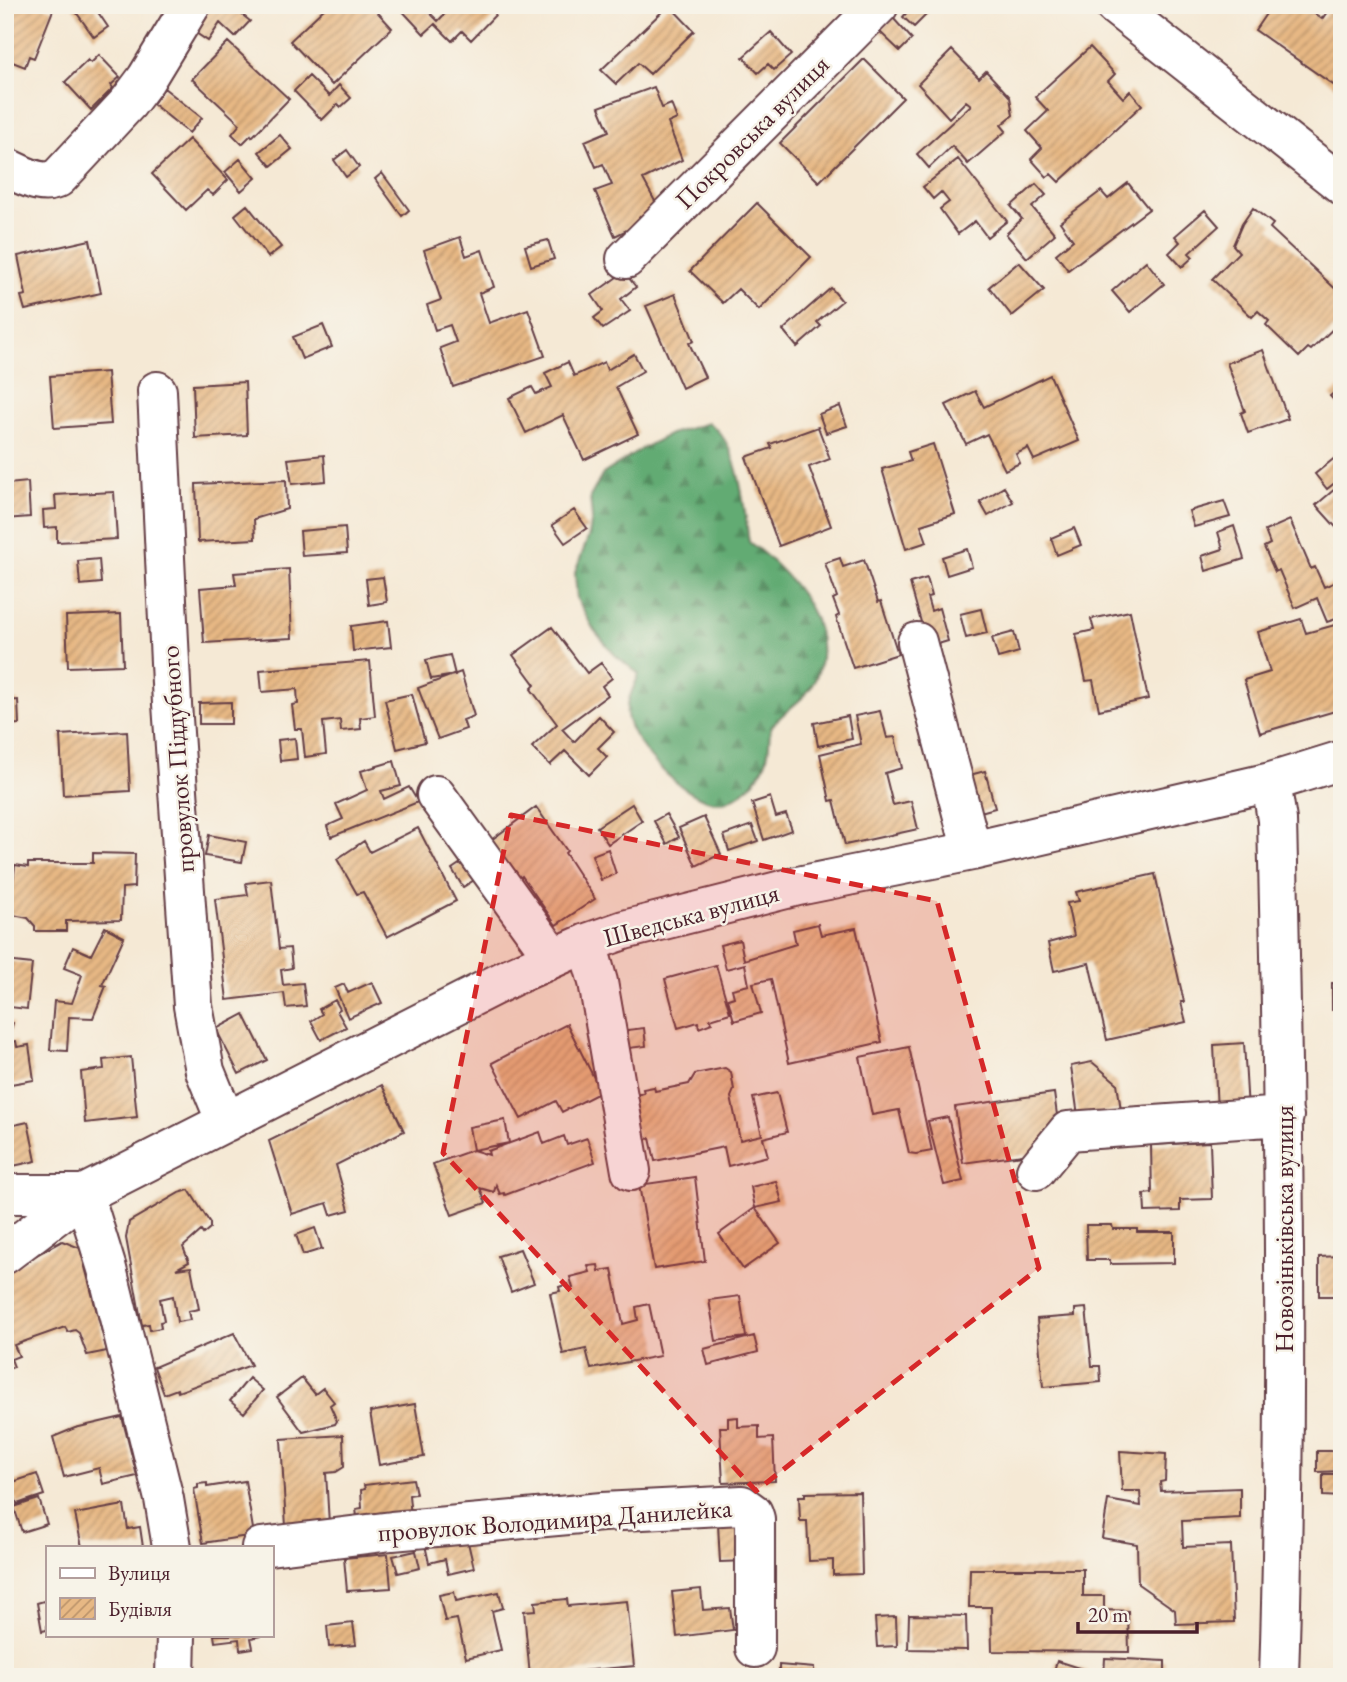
<svg xmlns="http://www.w3.org/2000/svg" width="1347" height="1682" font-family="'EB Garamond',serif">
<style>
.forest{fill:url(#forest-firs);stroke:#56654f;stroke-width:2}
.building{fill:url(#building-hatch)}
.lines{fill:none;stroke-linecap:round;stroke-linejoin:round}
.minor-casing{stroke:#643d44;stroke-width:42}
.minor{stroke:#fff;stroke-width:38}
.marked{fill:#d62828;fill-opacity:0.2;stroke:#d62828;stroke-width:5;stroke-dasharray:14 9;stroke-linejoin:round}
.labels{text-anchor:middle;dominant-baseline:central;stroke-width:5;stroke-linejoin:round;paint-order:stroke}
.street-label{font-size:26px;fill:#4a1f2b;stroke:#f7f3e8}
</style>
<defs>
<pattern id="forest-firs" width="22" height="20" patternUnits="userSpaceOnUse" patternTransform="scale(1.75)"><rect width="22" height="20" fill="#62ab73"/><path d="M5 1l3.5 6h-7zM16 11l3.5 6h-7z" fill="#538b5f"/></pattern>
<pattern id="building-hatch" width="6" height="6" patternUnits="userSpaceOnUse" patternTransform="scale(1.75)"><rect width="6" height="6" fill="#e7b884"/><path d="M-1 1l2-2M0 6l6-6M5 7l2-2" fill="none" stroke="#bd956c"/></pattern>
</defs>
<rect width="100%" height="100%" fill="#f7f3e8"/>
<filter id="ink" filterUnits="userSpaceOnUse"><feTurbulence type="fractalNoise" baseFrequency=".0143" numOctaves="2"/><feDisplacementMap in="SourceGraphic" scale="14" xChannelSelector="R" yChannelSelector="G"/><feConvolveMatrix kernelMatrix="1 2 1 2 8 2 1 2 1" color-interpolation-filters="sRGB"/></filter>
<filter id="wash" filterUnits="userSpaceOnUse"><feTurbulence type="fractalNoise" baseFrequency=".00686" numOctaves="4" result="noise"/><feDisplacementMap in="SourceGraphic" scale="28" xChannelSelector="R" yChannelSelector="G"/><feGaussianBlur stdDeviation="1.57" result="paint"/><feColorMatrix in="noise" values="0 0 0 0 0 0 0 0 0 0 0 0 0 0 0 0 0 1.4 0 .05"/><feComposite in="paint" operator="in"/></filter>
<g filter="url(#wash)">
<rect width="100%" height="100%" fill="#f5e9d5"/>
<path class="forest" d="M708,423c32,18 36,86 41,119 41,31 93,86 64,142 -10,18 -30,27 -41,42 -4,7 -2,19 -4,26 -3,21 -20,39 -39,48 -33,15 -99,-55 -102,-85 -2,-12 8,-30 12,-41l-24,-19 -21,-25 -17,-31 -2,-26 14,-38 3,-17 -2,-21 13,-23 40,-26 27,-14z"/>
<g id="blocks">
<path class="building" d="M5,5h36l12,5 -19,48 -5,-2 -4,11 -20,-8z
M71,5h22l15,22 -14,10z
M212,5h35l-7,8 10,8 -15,16 -15,-14 -12,18 -15,-10z
M328,5h43l21,23 -60,57 -42,-44z
M397,5h25l16,16 15,-16h38l7,7 -27,28 -9,-9 -10,10 -17,-17 -11,10z
M669,5l25,26 -44,43 -12,-11 -22,21 -15,-14z
M913,5h13l5,5 -17,17 -11,-10z
M1272,5h31l19,14 10,-14h10v23l-3,3 3,2v58l-87,-61z
M893,18l19,21 -12,12 -21,-20z
M771,32l20,23 -17,15 -6,-6 -10,9 -15,-16z
M228,42l61,57 -37,38 -1,-2 -9,9 -10,-10 8,-10 -48,-45z
M1090,47l25,27 -7,7 15,17 7,-7 12,14 -83,77 -8,-8 -4,3 -16,-18 11,-11 -15,-17 21,-20 -13,-14z
M952,50l27,28 7,-7 24,26 3,18 -12,10 5,6 -38,33 -16,-18 -23,22 -12,-14 54,-49 -5,-4 -17,17 -31,-34z
M99,55l21,22 -9,8 2,3 -22,22 -26,-28 23,-22 3,3z
M864,59l39,39 -84,84 -39,-39z
M309,76l20,20 10,-11 12,13 -10,9 -3,-3 -16,16 -28,-29z
M654,87l8,21 9,-4 6,15 -9,4 14,37 -39,19 14,26 -22,21 -20,10 -20,-45 17,-6 -9,-21 -7,3 -11,-26 24,-10 -10,-24z
M164,88l38,30 -13,15 -36,-29z
M280,135l12,14 -21,17 -12,-14z
M189,139l39,41 -15,15 -6,-5 -21,20 -34,-36z
M347,150l12,17 -13,10 -12,-17z
M240,159l16,19 -15,13 -16,-19z
M958,159l49,62 -20,16 -12,-16 -17,13 -18,-25 9,-7 -8,-10 -8,7 -10,-12z
M382,173l27,37 -7,6 -27,-37z
M1128,183l21,26 -81,61 -12,-16 17,-14 -13,-18 41,-31 7,8z
M1036,184l10,11 -14,12 23,27 -28,24 -21,-24 16,-15 -11,-13z
M757,203l54,54 -52,53 -21,-21 -15,14 -33,-32z
M247,205l34,42 -13,10 -33,-42z
M1253,208l20,16 -3,4 72,67v25l-31,30 -3,-2 -9,9 -33,-32 3,-4 -11,-10 -6,6 -40,-38 27,-27 -6,-7 9,-21z
M1205,210l14,16 -30,27 4,4 -11,10 -13,-14 11,-11 -5,-6z
M460,237l6,19 16,-6 12,37 -15,6 10,30 39,-14 17,47 -92,31 -13,-39 16,-6 -6,-17 -15,5 -8,-25 14,-5 -17,-50z
M90,240l11,53 -76,17 -4,-14 5,-1 -8,-39z
M548,240l6,19 -23,7 -6,-20z
M1146,261l18,23 -34,28 -18,-21z
M1019,262l25,28 -32,26 -23,-29z
M624,272l12,15 -15,12 9,12 -27,18 -9,-11 9,-7 -11,-16z
M831,288l11,13 -25,21 4,4 -24,21 -14,-17z
M675,294l19,47 -5,2 16,34 -23,11 -36,-82z
M323,325l9,22 -30,12 -9,-22z
M1263,350l25,69 -40,14 -7,-20 4,-2 -18,-48z
M634,354l9,17 -27,16 22,47 -54,26 -21,-45 -37,18 -17,-35 23,-11 4,7 16,-7 -7,-14 23,-11 6,14 30,-14 3,8z
M107,372l4,52 -57,4 -4,-52z
M1050,375l29,66 -45,19 -6,-12 -12,6 4,9 -15,7 -18,-36 -21,10 -20,-39 29,-14 9,16z
M245,382l2,53 -52,3 -2,-53z
M1342,386v23l-12,-13z
M840,406l7,20 -21,7 -7,-19z
M818,427l12,32 -21,8 22,59 -52,20 -33,-89 26,-9 -2,-4z
M933,444l22,70 -34,11 6,17 -21,7 -24,-80 29,-8 -3,-9z
M1342,452v25l-15,12 -12,-15z
M324,455l2,26 -34,3 -4,-25z
M5,471h2l1,13 20,-2 2,35 -25,2z
M286,480l1,29 -33,10 1,20 -57,3 -2,-58z
M1342,483v51l-26,-29z
M1004,487l9,15 -25,14 -8,-14z
M114,492l3,47 -60,3v-15l-13,1 -1,-18 13,-1 -1,-14z
M1224,501l6,16 -36,10 -5,-16z
M574,510l13,18 -22,15 -13,-18z
M1290,520l21,49 4,-2 9,20 18,-8v38l-15,5 -10,-24 -22,10 -16,-38 -4,2 -11,-25 6,-3 -5,-13z
M1234,526l10,33 -38,12 -4,-15 21,-7 -5,-17z
M345,527l2,26 -45,3 -2,-25z
M1074,528l7,17 -24,10 -6,-17z
M967,549l5,18 -25,8 -5,-18z
M840,558l3,9 21,-7 14,42 3,-1 17,53 -45,14 -17,-51 3,-2 -6,-16 4,-2 -12,-34z
M99,559l2,24 -21,2 -2,-24z
M289,569l3,69 -88,5 -4,-55 36,-3 -2,-12z
M383,577l4,25 -18,3 -3,-26z
M927,578l5,18 -5,1 4,14 8,-3 9,33 -20,6 -18,-64z
M981,609l6,24 -21,5 -6,-24z
M1130,611l18,88 -49,11 -6,-30 -7,1 -10,-47 18,-4 -3,-11z
M121,614l2,51 -55,2 -2,-51z
M1301,619l5,14 36,-10v86l-82,24 -16,-53 26,-8 -12,-40z
M388,621l3,26 -38,4 -2,-25z
M552,627l35,46 14,-10 11,15 -10,8 6,9 -46,34 12,13 25,-26 15,16 -16,16 9,9 -18,18 -24,-24 -15,14 -18,-18 25,-23 -26,-35 4,-4 -22,-30z
M1014,632l5,20 -21,6 -6,-20z
M450,655l5,20 -24,4 -5,-19z
M370,661l5,55 -15,2 1,11 -20,2 -1,-11 -17,2 3,32 -21,3 -3,-28h-7l-3,-24 6,-1 -1,-15 -35,3 -2,-22z
M461,672l13,44 -11,4 3,9 -28,10 -20,-51z
M412,694l13,48 -28,7 -12,-49z
M18,700l1,24 -14,1v-24z
M231,702v22h-32v-21z
M880,711l7,27 8,-1 7,31 -17,5 8,32 18,-4 7,28 -73,16 -11,-45 -4,1 -10,-47 41,-10 -6,-28z
M848,716l4,23 -34,7 -4,-23z
M127,731l3,60 -67,4 -3,-60z
M295,738l2,21 -17,2 -2,-21z
M394,761l7,25 -20,5 3,8 25,-12 9,15 -87,35 -4,-11 16,-7 -7,-15 31,-14 -6,-19z
M985,771l10,37 -22,6 -11,-37z
M770,797l6,20 10,-3 6,16 -28,10 -12,-37z
M632,804l10,17 -34,23 -11,-17z
M536,807l31,44 -2,2 30,46 -39,26 -34,-49 -12,9 -27,-39z
M666,814l13,23 -12,7 -13,-23z
M704,817l17,37 -25,12 -17,-38z
M752,825l6,16 -29,10 -5,-16z
M418,828l38,73 -69,36 -24,-45 -6,2 -20,-35 27,-18 6,11z
M209,835l37,7 -4,20 -37,-6z
M608,849l8,25 -15,6 -9,-25z
M93,853l42,1 -1,33 -12,1 -1,32 -55,1v10h-31v-5l-7,-8 -20,-4 1,-10 -4,-1v-20h8l2,-18 13,2v-4h65z
M467,859l12,18 -16,10 -11,-18z
M1155,874l29,128h-3l5,20 -79,18 -18,-77 -35,8 -6,-28 26,-7 -7,-33 12,-2 -3,-9z
M271,880l8,69 11,-1 2,20 -11,2 2,15 20,-2 3,23 -20,2 -2,-15 -57,7 -12,-101 33,-4 -2,-12z
M818,924l3,11 35,-7 26,114 -93,21 -18,-84 -18,4 8,30 -27,8 -6,-22 6,-2 -2,-8 17,-4 -4,-21 -19,5 -6,-24 20,-5 4,20 52,-16 -3,-14z
M105,927l19,10 -22,48 4,1 -13,32 -24,-1 -2,34 -17,-1 4,-49 18,2 10,-28 -18,-7 9,-21 18,8z
M1336,937h6v26h-7z
M5,961l27,3 -5,45 -17,-2 -4,13 7,3 -5,15 -3,-1z
M716,965l14,48 -20,6 2,4 -13,5 -1,-6 -20,6 -13,-49z
M372,982l10,21 -34,15 -13,-30 9,-4 4,9z
M1332,983h10v27h-10z
M335,1000l5,9 -3,2 9,16 -25,13 -10,-19 11,-7 -3,-5z
M244,1014l23,46 -28,14 -23,-45z
M567,1024l34,68 -39,20 -6,-11 -35,18 -29,-56z
M644,1028l2,18 -25,3 -1,-18z
M16,1041l1,6 12,-2 5,35 -29,5v-42z
M1244,1043l4,67 -31,2 -3,-67z
M909,1047l23,104 -16,3 -7,-1 -10,-43 -27,5 -12,-58z
M131,1057l6,60 -52,6 -4,-51 23,-3 -1,-9z
M1092,1062l25,21 4,27 -43,6 -7,-50z
M725,1068l6,4 3,18 -3,7 9,43 22,-5 -9,-37 24,-5 10,39 -24,6 5,18 -40,10 -4,-19 -69,14 -5,-23 -12,3 -10,-44 16,-4 -1,-4 11,-2 1,4 34,-7 6,-10z
M382,1085l22,46 -68,34 13,45 -18,5 -4,-12 -35,11 -23,-73z
M1054,1093l5,37 -29,24 -67,9 -8,-56z
M948,1117l15,64 -19,4 -16,-64z
M505,1120l4,23 -36,7 16,5 -1,-4 52,-19 4,12 20,-8 3,9 20,-7 8,24 -90,33 -1,-2 -4,1 -4,-9 -2,7 -14,-4 6,15 -34,12 -19,-51 40,-14 -4,-23z
M28,1122l8,39 -23,5 -8,-39z
M1210,1142l2,57 -32,1v11l-35,1 -1,-18 8,-1 -1,-48z
M695,1177l10,84 -51,8 -15,-84z
M776,1181l6,21 -27,6 -4,-21z
M189,1190l21,33v5l-7,6 -2,-3 -18,16 6,15 -13,7 15,-2 8,42 -11,2 2,9 -13,2 -4,-26 -13,3 4,22 -4,1 1,6 -11,2 -1,-6 -7,1 -16,-87 3,-16 50,-29z
M755,1208l25,35 -37,26 -24,-35z
M1086,1225h26l1,4h24v3h37v31l-64,1v-4h-23z
M315,1228l7,21 -19,6 -7,-20z
M62,1241l18,7 27,103 -20,4 -8,-22 -4,-3 -7,2 -3,-5 -51,18 5,11 -8,3 3,8 -9,3v-98z
M520,1249l14,34 -23,9 -13,-36z
M1341,1256v40h-22v-39z
M598,1265l1,6 13,-2 11,55 15,-4 -2,-13 13,-3 11,52 -69,13 -5,-20 -23,5 -13,-61 10,-2 -1,-4 9,-3 1,5 4,-1 -3,-11 20,-5 -2,-6z
M740,1296l6,41 -30,4 -7,-41z
M1086,1308l6,58h8l1,16 -58,5 -6,-68 38,-3v-7z
M234,1333l17,32 -73,27 -1,-3 -13,5 -10,-27z
M754,1336l4,16 -50,13 -4,-16z
M249,1378l14,12 -19,23 -14,-12z
M302,1378l13,16 8,-6 11,14 -4,3 7,16 -2,3 -32,8 -26,-35z
M415,1404l9,53 -45,8 -9,-53z
M122,1417l15,59 -34,8 -4,-16 -35,9 -11,-40 22,-9z
M738,1417v10l21,-1v13l14,-1 2,43 -52,2 -3,-56h8v-9z
M343,1435l1,32 -8,5 -10,1 3,51 -43,3 -5,-88z
M1120,1451l46,3 -1,27 -5,1 1,9 79,-3v30l-58,3 1,26 48,-2 3,77 -58,2 -1,-14 -37,-26 -1,-40 -35,-6 6,-38 33,6 -1,-15h-18z
M1317,1451h25v20l-25,1z
M37,1474l7,21 -27,9 -7,-21z
M1323,1474h19v23l-19,-1z
M413,1479l3,15 -7,1 2,22 -53,7 -2,-15 6,-1 -1,-18 4,-1 -1,-4z
M245,1481l9,54 -51,8 -9,-54 4,-1v-4l9,-1v4z
M860,1492l2,82 -29,1v-15l-24,1 -2,-40h-7l-1,-25h6v-3z
M39,1499l8,25 -25,8 -8,-25z
M124,1505l4,24 12,-2 3,20h-61l-7,-33z
M744,1523l1,38 -25,1 -2,-38z
M466,1534l8,34 -26,6 -3,-15 -16,4 -4,-18z
M416,1551l4,17 -22,5 -5,-17z
M388,1554l3,34 -44,3 -3,-33z
M970,1569h113v27h21v14l24,1 1,41 -137,-1 -1,-44h-22z
M701,1589l2,21 27,-2 3,22 -56,7 -5,-45z
M454,1592l2,9 43,-9 4,16 -11,3 9,39 -35,8 -9,-39 -12,2 -6,-26z
M567,1599l1,7 59,-5 7,65 -104,10 -6,-65 12,-1 -1,-8z
M47,1600v30l-5,1 -5,-28z
M909,1615l57,1 1,34 -59,-1z
M896,1617l1,29 -20,1 -2,-29z
M353,1623l3,22 -27,2 -2,-21z
M214,1635h47v1l-10,2 2,10 -13,2 -1,-11 -24,3z
M1105,1658l60,3v16h-61z
M1057,1661l31,10 -2,6h-34z
M779,1665l35,3v9h-35z"/>
</g>
</g>
<g filter="url(#ink)">
<use href="#blocks" fill-opacity="0" stroke="#643d44" stroke-width="2"/>
<g class="lines">
<defs>
<path id="minor" d="M1114,5l228,180
M5,167c17,7 36,21 53,11l70,-75 18,-24 45,-74
M626,259l253,-254
M157,391l15,313 21,302 12,65 21,51
M917,642l55,209
M1271,782l6,38c7,286 11,571 2,857
M436,795l117,162
M587,943l11,39 33,189
M1036,1170l32,-39 216,-15
M5,1194h79l429,-218 74,-33 37,-13 174,-44 174,-35 299,-69 71,-22
M5,1254l79,-60 23,75 57,230 8,48
M261,1547l131,-16 210,-19 140,-7 11,8 2,6v129
M175,1677l1,-42"/>
</defs>
<use href="#minor" class="minor-casing"/>
<use href="#minor" class="minor"/>
</g>
</g>
<path class="marked" d="M511,815l426,86 102,367 -283,223 -313,-338z"/>
<g class="labels">
<g class="street-label">
<text transform="translate(752 132) rotate(-45)">Покровська вулиця</text>
<text transform="translate(177 759) rotate(-94)">провулок Піддубного</text>
<text transform="translate(691 915) rotate(-15)">Шведська вулиця</text>
<text transform="translate(1284 1229) rotate(-90)">Новозіньківська вулиця</text>
<text transform="translate(555 1520) rotate(-4)">провулок Володимира Данилейка</text>
</g>
</g>
<rect width="1347" height="1682" fill="none" stroke="#f7f3e8" stroke-width="28"/>
<rect x="46" y="1546" width="228" height="91" fill="#f7f3e8" stroke="#b29e9c" stroke-width="2"/>
<rect x="60" y="1568" width="35" height="10" fill="#ffffff" stroke="#b29e9c" stroke-width="2"/>
<text x="108" y="1580" font-size="21" fill="#4a1f2b">Вулиця</text>
<rect x="60" y="1598" width="35" height="21" fill="url(#building-hatch)" stroke="#b29e9c" stroke-width="2"/>
<text x="108" y="1616" font-size="21" fill="#4a1f2b">Будівля</text>
<path d="M1078 1622v10h119v-10" fill="none" stroke="#4a1f2b" stroke-width="3.5"/>
<text x="1088" y="1622" font-size="21" fill="#4a1f2b" stroke="#f7f3e8" stroke-width="5" paint-order="stroke">20 m</text>
</svg>
